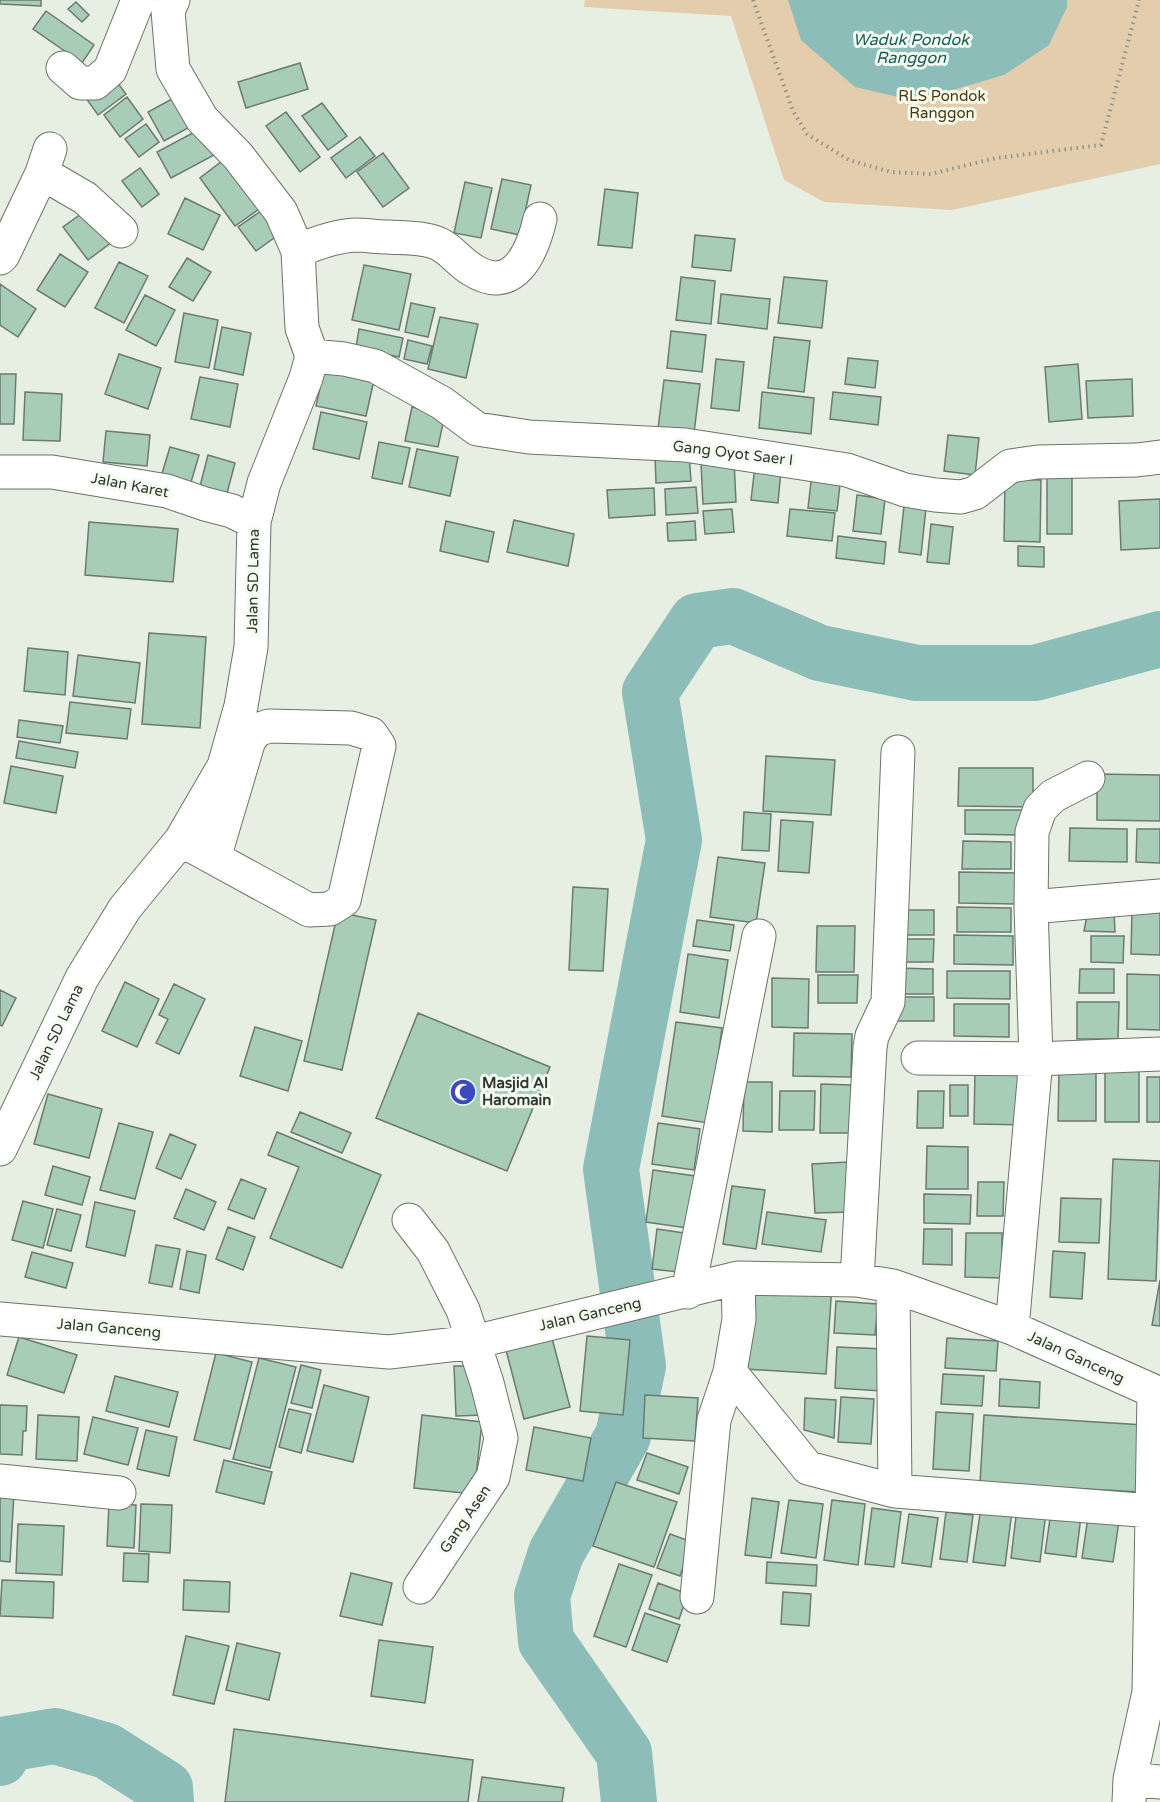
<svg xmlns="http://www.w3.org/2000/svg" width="1160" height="1802" font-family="'Varela Round',sans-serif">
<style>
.green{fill:#e4cdad}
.water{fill:#8dbdb8}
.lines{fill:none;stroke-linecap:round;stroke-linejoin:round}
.river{stroke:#8dbdb8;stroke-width:56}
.building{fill:#a7cdb7;stroke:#6c7a72;stroke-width:1.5}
.minor-casing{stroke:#6c7367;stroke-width:35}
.path{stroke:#8e948b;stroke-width:4;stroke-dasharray:1.5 4.5;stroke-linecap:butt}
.minor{stroke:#fff;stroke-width:33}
.labels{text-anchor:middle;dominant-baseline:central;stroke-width:6;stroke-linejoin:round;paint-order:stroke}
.park-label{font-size:15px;fill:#4e350c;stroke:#f4fcef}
.street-label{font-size:15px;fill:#333631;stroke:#f4fcef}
.poi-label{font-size:15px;font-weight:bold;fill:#333631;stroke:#f4fcef;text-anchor:start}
.water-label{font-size:16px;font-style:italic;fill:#195b56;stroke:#f4fcef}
</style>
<rect width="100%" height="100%" fill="#e7efe2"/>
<path class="green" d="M585,0h575v164l-208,46 -128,-8 -40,-22 -53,-164 -147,-9z"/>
<path class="water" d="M788,0h279v7l-18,38 -45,30 -89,26 -60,-14 -54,-47z"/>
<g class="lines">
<path class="river" d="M0,1758l7,-14 48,-8 52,15 58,37 1,14
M629,1802l-5,-49 -78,-112 -4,-45 14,-43 67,-117 15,-70 -27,-197 63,-329 -24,-148 47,-71 36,-5 87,37 97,20h118l125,-34"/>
</g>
<path class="building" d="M0,0h41v6l-41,-2z
M76,2l13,13 -7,7 -14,-13z
M46,11l48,34 -12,18 -49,-34z
M300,63l8,26 -62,19 -8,-26z
M111,74l15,20 -28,21 -15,-21z
M183,93l16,29 -35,19 -16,-29z
M127,97l16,22 -23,18 -16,-22z
M322,103l25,33 -19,14 -26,-34z
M286,112l34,45 -20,15 -34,-46z
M146,124l13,18 -20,15 -14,-18z
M202,128l14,26 -45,24 -14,-26z
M360,137l15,19 -29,22 -15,-20z
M383,153l26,35 -26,19 -26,-35z
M226,158l36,49 -27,19 -35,-48z
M140,168l19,26 -17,13 -20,-26z
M502,179l29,6 -11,50 -29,-6z
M465,182l27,6 -11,50 -27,-5z
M605,189l33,4 -6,55 -34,-3z
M185,198l35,17 -17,35 -35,-16z
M88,209l24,33 -24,18 -25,-33z
M261,211l17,24 -22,16 -18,-24z
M695,235l40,4 -4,32 -39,-4z
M60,254l28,18 -23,35 -28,-17z
M187,258l24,14 -18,29 -24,-14z
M119,262l29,14 -24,47 -29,-15z
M364,265l47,9 -12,56 -47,-10z
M681,277l34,4 -4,43 -35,-4z
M784,277l43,4 -5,47 -44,-5z
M0,284l36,25 -18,28 -18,-12z
M721,294l49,5 -3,30 -49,-6z
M145,295l30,15 -19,36 -30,-16z
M411,303l24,5 -7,29 -23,-5z
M184,313l34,7 -9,48 -34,-6z
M440,317l38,7 -12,54 -38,-9z
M222,327l29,6 -8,42 -29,-6z
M359,329l44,9 -4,19 -43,-9z
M671,331l35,4 -4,37 -35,-4z
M774,337l36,4 -6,51 -36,-4z
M408,340l24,6 -5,18 -23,-5z
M119,354l42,14 -13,41 -43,-15z
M848,358l30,3 -3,27 -30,-4z
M716,359l28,3 -5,49 -28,-3z
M1078,364l4,55 -33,3 -4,-55z
M324,369l50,11 -8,36 -50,-10z
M0,374h16l-2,50h-14z
M200,377l38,7 -8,43 -39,-8z
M1132,379l1,37 -45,2 -2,-37z
M664,380l36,4 -6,49 -36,-4z
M25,392l37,2 -2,47 -37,-1z
M762,392l52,6 -3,36 -52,-6z
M833,392l48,5 -3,28 -48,-6z
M412,407l33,7 -7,33 -33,-6z
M321,412l46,10 -8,37 -46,-10z
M106,431l44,4 -3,31 -44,-4z
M948,435l31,3 -4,37 -31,-4z
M379,442l31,6 -8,36 -30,-6z
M170,447l29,8 -10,34 -29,-9z
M417,449l41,8 -8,39 -41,-9z
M689,453l2,28 -35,2 -1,-28z
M208,455l27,8 -9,34 -27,-7z
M734,461l2,41 -33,2 -2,-41z
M755,466l26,4 -3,33 -27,-3z
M812,473l29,3 -4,35 -29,-3z
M1047,474h25v60h-25z
M1005,479l36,1 -1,62 -36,-1z
M696,487l2,26 -32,2 -1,-26z
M654,488l1,27 -46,3 -2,-28z
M857,495l28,4 -4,35 -28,-3z
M1160,499v49l-39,2 -2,-49z
M904,506l22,2 -5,47 -22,-3z
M732,509l2,23 -29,2 -2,-23z
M790,509l45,4 -3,28 -45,-5z
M514,520l60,14 -6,32 -61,-14z
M446,521l48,11 -6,30 -48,-11z
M695,521l1,19 -28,1 -1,-18z
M89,522l89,7 -5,53 -88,-7z
M931,524l22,3 -4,37 -22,-2z
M838,536l48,6 -2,22 -48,-6z
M1018,546l26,1v20l-26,-1z
M149,633l57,4 -6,91 -58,-4z
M28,648l40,4 -3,43 -41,-4z
M78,655l62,8 -5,40 -62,-7z
M70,702l61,7 -4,30 -61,-6z
M19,720l44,6 -3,17 -43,-6z
M19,741l59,11 -3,16 -59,-10z
M766,756l69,4 -4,55 -68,-4z
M11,766l52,10 -7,37 -52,-10z
M959,768h74v39l-75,-1z
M1097,774l63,1v46l-63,-1z
M965,810h60v25l-60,-1z
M744,812l27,2 -2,37 -27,-1z
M781,820l32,2 -4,51 -31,-2z
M1070,828l57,1v33l-58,-1z
M1137,829h23v34l-24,-1z
M963,841l48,1v27h-49z
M718,857l47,6 -9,60 -46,-6z
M959,872l57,1v31l-57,-1z
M573,887l35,2 -5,82 -34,-1z
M957,907l54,1v24h-54z
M1132,909h28v46l-29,-1z
M898,910h36v25h-36z
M1088,910l26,2 1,20 -31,-1z
M338,912l38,8 -34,150 -38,-9z
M697,920l37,5 -4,26 -37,-5z
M817,926h38l-1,46h-38z
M954,935l59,1v29l-59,-1z
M1091,936h33l-1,27 -32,-1z
M897,939h37l-1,23h-36z
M688,954l40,6 -9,58 -39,-6z
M896,968l37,1v25h-37z
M1080,969h34v24h-35z
M947,971h63v28l-63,-1z
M1127,974l33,1v55l-33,-1z
M818,975h40l-1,28h-39z
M772,978l37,1 -1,49 -36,-1z
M125,982l34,17 -22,48 -35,-16z
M174,984l31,15 -26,55 -23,-11 12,-24 -9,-4z
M0,990l16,8 -14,28 -2,-1z
M895,997h39v24h-39z
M1077,1002h42l-1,37h-41z
M954,1004h55v33l-55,-1z
M418,1013l132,54 -43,104 -131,-53z
M676,1022l46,6 -13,95 -47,-7z
M255,1027l47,14 -14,50 -48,-15z
M794,1033l58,1 -1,43 -58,-1z
M975,1069h51l-1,56 -51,-1z
M1105,1070h34v52h-34z
M1059,1071h37v50h-38z
M1147,1077h13v45h-13z
M744,1082h28v50l-29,-1z
M821,1084l30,1 -1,48h-30z
M950,1085h18v31h-18z
M780,1091h35l-1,39h-35z
M918,1091h26l-1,37h-26z
M48,1094l54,15 -13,49 -55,-14z
M300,1112l51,21 -9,20 -51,-21z
M119,1123l34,9 -18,67 -35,-9z
M658,1123l42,6 -6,41 -42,-6z
M277,1132l104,43 -39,93 -72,-30 29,-71 -31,-12z
M170,1134l26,11 -15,34 -25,-11z
M927,1146l41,1v42h-42z
M1113,1159l47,2 -4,120 -48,-2z
M848,1162l3,50 -36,1 -3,-49z
M53,1166l37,11 -8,28 -37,-10z
M653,1170l42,6 -8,52 -41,-6z
M241,1179l25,10 -12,30 -26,-10z
M978,1182h26l-1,34h-26z
M732,1186l33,4 -9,59 -33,-5z
M186,1189l30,13 -12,28 -30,-12z
M924,1194l47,1 -1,29 -46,-1z
M1061,1198l40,1 -2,44 -40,-1z
M23,1201l30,8 -10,39 -31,-8z
M95,1202l40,9 -10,45 -39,-9z
M57,1209l24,6 -10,36 -24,-6z
M767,1212l59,8 -5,32 -59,-8z
M228,1227l27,10 -12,33 -27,-11z
M657,1229l27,4 -6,39 -26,-3z
M924,1229h28v36l-29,-1z
M966,1233h36v45l-37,-1z
M156,1245l24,4 -8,38 -23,-4z
M187,1251l19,4 -7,38 -19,-4z
M1053,1251l32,2 -3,46 -32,-2z
M32,1252l41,11 -7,25 -41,-11z
M751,1280l81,4 -6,90 -81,-5z
M1160,1280v46l-8,-1z
M836,1301l42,3 -3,31 -41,-2z
M587,1336l43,4 -7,75 -43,-4z
M19,1337l58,18 -13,38 -57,-18z
M552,1338l18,69 -46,12 -18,-69z
M947,1338l51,3 -2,30 -51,-3z
M837,1347l48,2 -3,42 -47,-3z
M216,1353l36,9 -22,87 -36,-9z
M259,1358l37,9 -26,101 -37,-9z
M301,1365l20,5 -9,38 -21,-5z
M454,1366h27l2,49 -27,1z
M943,1374l41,2 -2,30 -41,-2z
M115,1376l63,16 -9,35 -63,-16z
M1000,1379l40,3 -1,26 -40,-2z
M324,1385l45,12 -16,65 -46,-11z
M645,1395l53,3 -3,43 -52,-3z
M841,1397l33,2 -3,45 -33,-2z
M805,1398l31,2 -2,38 -30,-8z
M0,1405l27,1 -1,25h-3l-1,24 -22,-1z
M289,1409l22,5 -10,39 -22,-6z
M936,1412l37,2 -4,57 -36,-2z
M38,1415l41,2 -2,44 -41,-2z
M422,1415l60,7 -8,72 -60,-6z
M984,1415l160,10 -4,67 -160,-9z
M93,1417l45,11 -10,37 -44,-11z
M534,1427l57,11 -8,43 -57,-11z
M146,1430l31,7 -8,39 -32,-7z
M647,1453l41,14 -9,27 -42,-14z
M224,1460l48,12 -8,32 -48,-12z
M616,1482l61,20 -23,65 -61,-21z
M0,1493h14l-4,69 -10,-1z
M752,1498l27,4 -8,56 -26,-3z
M789,1500l34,4 -7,54 -35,-5z
M832,1500l33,4 -7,61 -34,-5z
M109,1504l27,1 -2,43 -27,-2z
M141,1504l31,1 -2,48 -31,-2z
M981,1507l31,4 -7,55 -32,-4z
M872,1508l29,4 -7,55 -29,-3z
M1017,1508l29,4 -6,50 -29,-4z
M946,1512l27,3 -6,47 -27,-3z
M1051,1512l30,4 -5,41 -31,-4z
M909,1514l29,4 -7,49 -29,-4z
M1088,1517l31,4 -6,41 -31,-4z
M18,1524l46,2 -2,49 -46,-2z
M670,1534l22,8 -12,34 -23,-8z
M124,1553l25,1 -1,28 -25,-1z
M767,1562l50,3 -1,21 -50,-3z
M619,1564l33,11 -26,72 -32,-11z
M351,1573l41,10 -10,42 -42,-9z
M2,1580l52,2 -1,36 -53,-2z
M184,1580l46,2 -1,30 -46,-2z
M658,1583l30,11 -9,25 -30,-10z
M783,1592l28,2 -2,32 -28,-2z
M645,1613l35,12 -13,37 -35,-12z
M186,1636l43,10 -15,58 -41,-9z
M379,1640l54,7 -8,56 -54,-7z
M237,1643l43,10 -11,47 -43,-10z
M234,1729l239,31 -5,42h-243z
M482,1777l82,11 -2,14h-84z"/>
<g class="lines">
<defs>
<path id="minor" d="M63,68l17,15h15l15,-13 28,-70
M42,173l43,25 36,33
M298,251c18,-8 37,-15 58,-16 10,0 21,2 32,2 15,1 32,0 46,5 14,4 24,19 37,27 42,28 61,-16 69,-50
M0,258l3,-3 39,-82 8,-24
M312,356l32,3 31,7 67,37 35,26 52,8 156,8 162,25 58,20 30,5 26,2 14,-4 35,-27 28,-4 99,-2 23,-3
M0,472h52l115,19 38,13 27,7 22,11
M181,840l128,70 21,-1 14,-9 35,-154 -8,-12 -20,-6 -82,-2 -12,4 -8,10 -35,118
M1031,907l129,-11
M918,1058l118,1 124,-5
M0,1149l82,-171 43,-70 56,-68 43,-74 17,-60 10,-59 3,-125 10,-39 42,-105 6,-22 -10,-28 -4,-77 -17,-39 -43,-56 -36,-37 -29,-50 -5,-58 5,-11
M409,1220l24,31 30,59 24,73 14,55 -8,39 -73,110
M738,1278l1,41 -9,53 78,96 87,23 257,20
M857,1280l13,-233 2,-11 16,-34 10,-250
M893,1286l2,205
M688,1292l71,-356
M0,1319l389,33 85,-10 264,-64 119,2 36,6 119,42 148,66
M1012,1328l24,-269 -5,-152 1,-75 8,-23 13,-13 35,-18
M0,1481l119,12
M697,1597l17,-177 16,-48
M1130,1779l30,3
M1129,1802l1,-23 19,-87 5,-299"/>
</defs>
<use href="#minor" class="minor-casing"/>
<path class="path" d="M753,0l40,111 14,23 42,26 42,12 40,2 65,-16 105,-13 38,-145"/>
<use href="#minor" class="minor"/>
</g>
<defs>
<symbol id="mosque-disc" viewBox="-11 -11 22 22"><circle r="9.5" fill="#3b4bbe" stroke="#f4fcef"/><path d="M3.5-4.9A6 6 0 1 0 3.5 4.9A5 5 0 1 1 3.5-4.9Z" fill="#fff"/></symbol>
</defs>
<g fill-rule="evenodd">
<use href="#mosque-disc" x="448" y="1077" width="30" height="30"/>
</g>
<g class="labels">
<g class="park-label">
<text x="942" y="96">RLS Pondok<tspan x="942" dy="17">Ranggon</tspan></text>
</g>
<g class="street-label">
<text transform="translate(733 453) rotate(7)">Gang Oyot Saer I</text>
<text transform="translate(130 485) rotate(11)">Jalan Karet</text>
<text transform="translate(253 581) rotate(-89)">Jalan SD Lama</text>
<text transform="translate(56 1032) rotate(-64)">Jalan SD Lama</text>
<text transform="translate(590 1314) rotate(-13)">Jalan Ganceng</text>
<text transform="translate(109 1328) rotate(5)">Jalan Ganceng</text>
<text transform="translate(1076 1357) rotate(25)">Jalan Ganceng</text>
<text transform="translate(465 1519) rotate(-56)">Gang Asen</text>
</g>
<g class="poi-label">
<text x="482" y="1083">Masjid Al<tspan x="482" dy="17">Haromain</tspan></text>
</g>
<g class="water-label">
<text x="911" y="40">Waduk Pondok<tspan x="911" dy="18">Ranggon</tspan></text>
</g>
</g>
</svg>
